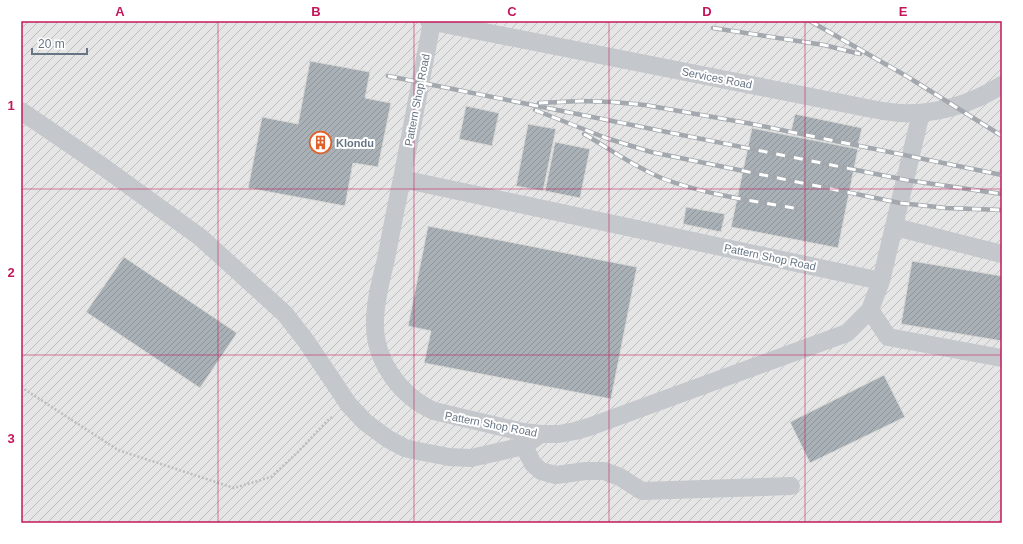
<svg xmlns="http://www.w3.org/2000/svg" width="1023" height="544" font-family="Arial,sans-serif">
<style>
.industrial{fill:url(#industrial-furrows)}
.building{fill:url(#building-hatch);stroke:#d8d8d6}
.lines{fill:none;stroke-linecap:round;stroke-linejoin:round}
.path{stroke:#bcbec0;stroke-width:2.5;stroke-dasharray:2 2;stroke-linecap:butt}
.minor{stroke:#c4c7cb;stroke-width:18}
.rail-casing{stroke:#a3a8ae;stroke-width:4.5}
.rail{stroke:#fff;stroke-width:3;stroke-dasharray:9;stroke-linecap:butt}
.grid{fill:none;stroke:#c2185b;stroke-width:1;stroke-opacity:0.55}
.labels{text-anchor:middle;dominant-baseline:central;stroke-width:4;stroke-linejoin:round;paint-order:stroke}
.street-label{font-size:11px;fill:#667484;stroke:#fff}
.poi-label{font-size:11px;font-weight:bold;fill:#667484;stroke:#fff;text-anchor:start}
.neatline{fill:none;stroke:#c2185b;stroke-width:1.5}
.grid-label{font-size:13px;text-anchor:middle;font-weight:bold;fill:#c2185b}
</style>
<defs>
<pattern id="industrial-furrows" width="10" height="10" patternUnits="userSpaceOnUse"><rect width="10" height="10" fill="#e4e5e4"/><path d="M-1 1l2-2M0 10L10 0M9 11l2-2" fill="none" stroke="#bdbebe"/></pattern>
<pattern id="building-hatch" width="6" height="6" patternUnits="userSpaceOnUse"><rect width="6" height="6" fill="#a9b0b6"/><path d="M-1 1l2-2M0 6l6-6M5 7l2-2" fill="none" stroke="#8d949a"/></pattern>
</defs>
<rect width="100%" height="100%" fill="#f6f6f3"/>
<path class="industrial" d="M21,21h981v502h-981z"/>
<path class="building" d="M310,61l60,11 -5,26 26,5 -13,64 -25,-4 -8,43 -97,-18 14,-71 36,7z
M466,106l33,7 -7,33 -33,-7z
M795,114l67,14 -4,17 -67,-14z
M528,124l28,5 -13,62 -27,-5z
M752,128l106,21 -20,99 -107,-21z
M555,142l35,7 -10,49 -35,-7z
M686,207l39,7 -4,18 -38,-8z
M428,226l209,41 -26,132 -187,-36 7,-32 -23,-5z
M124,257l113,76 -37,55 -114,-76z
M912,261l90,15v65l-101,-17z
M884,375l21,42 -95,46 -20,-41z"/>
<g class="lines">
<path class="path" d="M21,387l97,63 116,38 37,-11 27,-25 30,-32 6,-4"/>
<path class="minor" d="M429,21l428,85c14,3 28,6 43,7 36,2 71,-9 102,-28
M432,22l-30,157 479,102
M21,111l81,55 98,71 85,77 21,27 43,64 16,17 23,17 17,9 8,2 36,7 22,1 53,-12 17,-12
M402,179c-6,27 -11,54 -16,80 -5,21 -11,42 -11,63 -1,38 25,74 59,89l89,21 18,2h18l16,-3 14,-4 258,-94 23,-23 11,-29 40,-168
M895,227l107,27
M870,310l18,27 114,21
M524,446l9,18 8,7 15,4 30,-4h18l16,6 22,14 149,-5"/>
<defs>
<path id="rail" d="M810,21l98,56 94,59
M713,28l111,17 36,9
M388,76l518,104 96,14
M539,103l42,-2 32,1 32,3 102,18 255,52
M535,110l71,28 45,14 249,51 46,5 56,2
M584,134c26,15 52,34 80,45 43,16 90,22 135,30"/>
</defs>
<use href="#rail" class="rail-casing"/>
<use href="#rail" class="rail"/>
</g>
<path class="grid" d="M218,21v502M414,21v502M609,21v502M805,21v502M21,189h981M21,355h981"/>
<defs>
<symbol id="building-ring" viewBox="-11 -11 22 22"><circle r="9.5" fill="#fff" stroke="#e0602a" stroke-width="1.5"/><path d="M-4-6H4V6H1V3H-1V6H-4ZM-2.5-4.3h1.7v1.8h-1.7ZM.8-4.3h1.7v1.8H.8ZM-2.5-1h1.7V.8h-1.7ZM.8-1h1.7V.8H.8Z" fill="#e0602a"/></symbol>
</defs>
<g fill-rule="evenodd">
<use href="#building-ring" x="308" y="130" width="25" height="25"/>
</g>
<g class="labels">
<g class="street-label">
<text transform="translate(717 78) rotate(11)">Services Road</text>
<text transform="translate(417 100) rotate(-79)">Pattern Shop Road</text>
<text transform="translate(770 257) rotate(12)">Pattern Shop Road</text>
<text transform="translate(491 424) rotate(11)">Pattern Shop Road</text>
</g>
<g class="poi-label">
<text x="336" y="143">Klondu</text>
</g>
</g>
<rect width="1023" height="544" fill="none" stroke="#ffffff" stroke-width="44"/>
<path d="M32 48v6h55v-6" fill="none" stroke="#667484" stroke-width="2"/>
<text x="38" y="48" font-size="12" fill="#667484" stroke="#ffffff" stroke-width="3" paint-order="stroke">20 m</text>
<rect x="22" y="22" width="979" height="500" class="neatline"/>
<g class="grid-label">
<text x="120" y="16">A</text>
<text x="316" y="16">B</text>
<text x="512" y="16">C</text>
<text x="707" y="16">D</text>
<text x="903" y="16">E</text>
<text x="11" y="110">1</text>
<text x="11" y="277">2</text>
<text x="11" y="443">3</text>
</g>
</svg>
